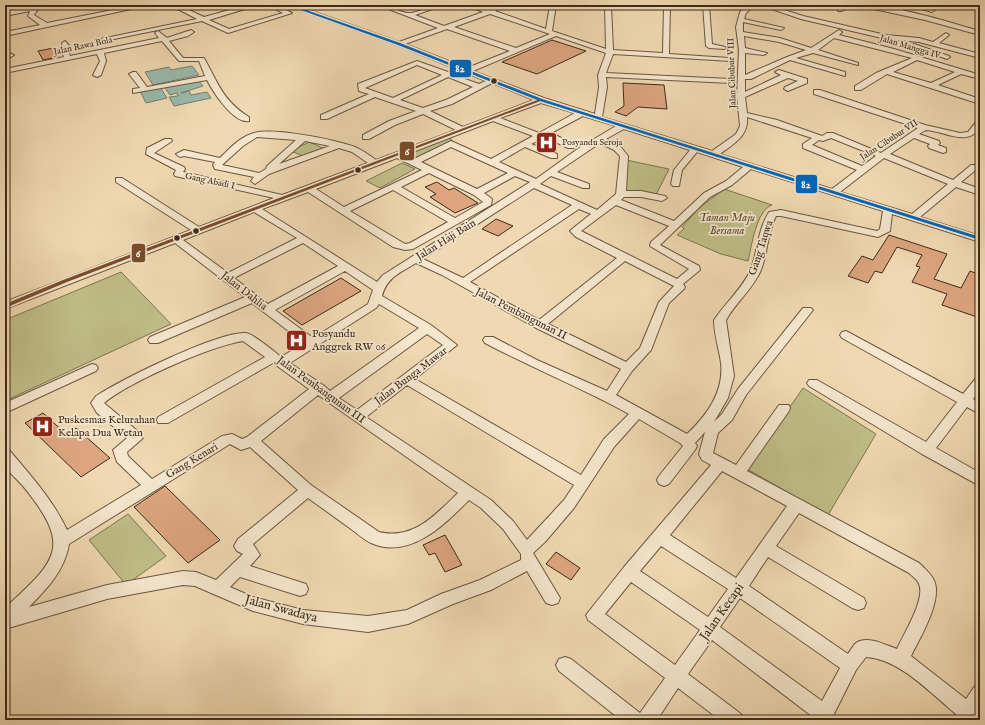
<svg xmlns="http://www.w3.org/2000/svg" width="985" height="725" font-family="'IM FELL English',serif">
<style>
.green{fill:#c0be88;stroke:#7e7452}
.water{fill:#9abaab;stroke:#758072}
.building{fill:#dca57f;stroke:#3d2a1c}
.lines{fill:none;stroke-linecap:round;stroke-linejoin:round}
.minor-casing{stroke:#6a5642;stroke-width:2}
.minor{fill:#f5e6cd;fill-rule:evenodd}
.bus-1-casing{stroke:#f5e6cd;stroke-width:3}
.bus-2-casing{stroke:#f5e6cd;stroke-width:3}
.bus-1{fill:#7a4b2a;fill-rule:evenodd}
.bus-2{fill:#0065bd;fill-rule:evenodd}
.bus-dot{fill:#3d2a1c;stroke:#f5e6cd;stroke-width:1.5}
.labels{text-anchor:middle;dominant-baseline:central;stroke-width:3.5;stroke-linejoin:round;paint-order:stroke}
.far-street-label{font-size:9px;fill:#3d2a1c;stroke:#f5e6cd}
.far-poi-label{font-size:9px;fill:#3d2a1c;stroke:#f5e6cd;text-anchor:start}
.park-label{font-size:11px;font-style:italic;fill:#574832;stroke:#f5e6cd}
.street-label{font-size:11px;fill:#3d2a1c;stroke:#f5e6cd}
.poi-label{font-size:11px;fill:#3d2a1c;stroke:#f5e6cd;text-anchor:start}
.near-street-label{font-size:13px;fill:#3d2a1c;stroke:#f5e6cd}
.line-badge{stroke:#f5e6cd;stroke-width:1.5}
.badge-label{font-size:11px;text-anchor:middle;font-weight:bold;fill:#fff}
</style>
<rect width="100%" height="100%" fill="#f0d9b2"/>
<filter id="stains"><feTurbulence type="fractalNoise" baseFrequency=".005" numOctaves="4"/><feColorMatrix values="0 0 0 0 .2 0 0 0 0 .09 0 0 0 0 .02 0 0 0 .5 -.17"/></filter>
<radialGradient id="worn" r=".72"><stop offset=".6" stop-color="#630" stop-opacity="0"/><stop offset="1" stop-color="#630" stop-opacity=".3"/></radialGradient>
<path class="green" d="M448,137l4,3 -1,4c-15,6 -34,19 -49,11z
M309,142l14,6 -18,9 -14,-6z
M626,160l43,9 -13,26 -33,-3z
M402,163l13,6 -35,19 -14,-7z
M724,189l48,16c-16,6 -20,40 -24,56l-27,-7 -44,-19 7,-6 -2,-2 17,-19z
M121,272l50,52 -166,77v-81z
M803,388l73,46 -48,81 -81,-46z
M128,514l38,42 -40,29 -37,-45z"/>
<path class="water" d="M192,66l7,9 -46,10 -8,-13 24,-5 2,3z
M198,80l5,6 -22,7 8,-2 2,4 16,-3 4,6 -37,8 -5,-9 9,-1 -1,-3 -7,2 -6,-8z
M160,87l7,11 -21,5 -6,-12z"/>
<path class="building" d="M552,40l34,11 -49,23 -35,-12z
M54,48l4,9 -15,3 -5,-9z
M623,83l41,2 3,24 -29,-2 -12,9 -11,-4 9,-6z
M437,182l12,8 5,-2 24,15 -23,10 -25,-16 6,-3 -11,-7z
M496,219l17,7 -15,10 -16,-7z
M889,235l58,19 -13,25 27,9 9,-17 10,4v43l-38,-13 5,-11 -35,-12 8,-15 -4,-1 6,-11 -25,-8 -15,26 -7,-2 -7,12 -20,-7 14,-20 11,4z
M341,278l20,13 -59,34 -19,-14z
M43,413l23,21 10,-6 34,30 -29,19 -56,-54z
M165,486l55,54 -32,23 -54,-56z
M445,535l17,30 -17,7 -10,-19 -6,2 -6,-10z
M556,552l24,16 -9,12 -25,-16z"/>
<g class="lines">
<defs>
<path id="minor" d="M35,5h6l-7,10 13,8 91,-18h12l-145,31v-4l35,-7 -12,-9 2,-5 -25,5v-4z
M170,5h8l6,3 10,-3h9l-14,5 15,7 44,-12h10l-49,15 20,9 54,-16 -15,-8h8l16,8 -64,20 -26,-12 -98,20 -3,-2 96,-20z
M286,5h9l104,37 39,-14 -60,-23c12,0 21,8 31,8 10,0 22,-8 35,-8l-29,10 29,11 39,-14 -17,-7h9l14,5 8,-5h8l-10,6 51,18 4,-24h6l-4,26 54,18 -1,-44h6l2,45 50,3 1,-48h6l-1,49 60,4 2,1v2l-118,-7 -7,19 125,6 4,2 -4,2 -125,-6 1,10 -5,30 110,34 24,-17 4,-8 -3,-30 2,-46 -3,-23 4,-15 8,-7h7l-9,8 -2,6 40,9 -3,2 -38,-8v10l37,6 31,10 28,-18 3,2 -3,3 55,14 86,26v4l-19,-5 -23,11 42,14v5l-93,-30 -26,16h-6v-4l21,-13 36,-15 -78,-20 -16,12 40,13v2l-45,-12 -17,5 49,14v4l-55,-16 -39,19h-6v13l36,-17 -6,-3 4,-2 28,9v4l-19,8 -4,-2 1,-2 13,-6 -10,-3 -43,19 2,16 30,7 45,16 5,-3h6l48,20 37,-25 -104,-34v-4h6l105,35 35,8 8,-1 9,-11h3v7c-13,19 -36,3 -54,2l-7,4 20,7 1,2 -2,2 8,3v4l-3,1 -14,-5 -1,-2 2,-2 -16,-6 -24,16 63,26 18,-15h6v4l-16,13 19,7v6l-24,-8 -36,30 60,19v6l-88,-28 -2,17 -12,6 -97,-21h-5c-9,17 -8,36 -15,54 -8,19 -25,32 -35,50l8,56 -6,22 -14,24 8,-8 16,-25 65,-81h8l2,2 -67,85 -14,25 -14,13 -5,20 23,12 43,-60h10l1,3 -1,3 -42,60 172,92c6,6 13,11 16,20 6,20 -15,55 -24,73l55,43 8,-12 6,-3v36h-27l3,-6c-26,-21 -56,-55 -90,-57l-10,13 -25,50h-19l1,-3 -101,-77 -24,34 53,40 3,6h-24l-42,-32 -21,32h-36l-62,-49 -3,-6 3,-6 6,-2 6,2 69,54 25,-35 -77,-58 -2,-5 38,-48 87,-102 -9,-5 -3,-6 6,-22 -10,11 2,3 -2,4 -26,34 -5,2 -5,-2 -2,-4 2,-4 24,-30 -3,-3 -41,-24 -25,28 -40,61 -29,34 -12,11 27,45 -2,5 -6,2 -6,-2 -19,-32 -36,19 -38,14 -45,20 -40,8 -65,-8 -50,-13 -58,-25 -12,-1 -76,14 -102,30v-21c52,-48 68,-61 18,-122 -5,-6 -15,-14 -18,-21 -1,-4 0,-11 0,-15l5,1c21,25 43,49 57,79l74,-45 -24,-23 -4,-12 14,-12 -30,-25 -6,-10 5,-7c25,-16 122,-65 150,-63 7,1 29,19 35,24l23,-14 -52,-40 -94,40h-8l-2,-3 2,-3 95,-40 -70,-54 -170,66v-7l186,-72 -75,-48v-4h6l77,49 75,-29 -99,-22 -1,-2 2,-4 -30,-16 1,-6 18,-9h6l1,2 -18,12 30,14 1,2 -2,3 99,23 86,-32 -16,-11 -13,-4 -70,26 -14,10 -4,-3 3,-4 -39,-8 -2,-4 2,-3 -31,-6 -4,1 -4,-3 8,-4 36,8c9,-9 19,-20 31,-24 19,-8 85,6 104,13 7,3 14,8 21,13l80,-30 -33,-16 -28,11 -26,14h-6v-4l26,-14 27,-10 -41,-14 -48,22h-6v-4l48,-21 -10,-3 -1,-7 59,-23 31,11 7,-1 -1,4 25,9 7,-3 -89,-36zM490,14l60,20 -34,14 -62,-21zM447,29l63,22 -43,17 -62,-24zM556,36l50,17 -8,22 1,12 -4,27 -51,-16 -71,-27zM744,36l35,6 27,8 -19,7 -42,18v-22l19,2 3,-2 -22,-5zM917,60l38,12 -24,11 -38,-11zM417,65l25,10 -49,23 -28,-10zM448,77l25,10 -27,13 -23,8 -23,-8zM492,83l42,17 -71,27 -33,-16 22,-7zM541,103l34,10 -36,20 -39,-15zM583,116l33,10 -37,22 -43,31 -37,-17 26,-15 26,11h6v-4l-26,-10 14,-7 23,11h6v-4l-23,-11zM747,117l65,21 -9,6v4l54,22 -25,19 -112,-35c13,-10 29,-18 27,-37zM493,121l40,15 -42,23 -40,-18 -37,18 -9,-4zM624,129l66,21 -16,20 -3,14 2,2h6l3,-16 15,-18 46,15 -17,14 -22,12 -30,28 -53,-21 3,-3h17l21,4 5,-3 -2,-2 -24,-5h-15l2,-35 -8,-10 -14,-7zM257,137l39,3 -29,26 -1,3 -7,4 -37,-8 21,-19zM831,138l45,18 -14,10 -50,-21 7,-5 4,1zM305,141l25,5 -51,18zM600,143l14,7 6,6 -4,38 -19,16 -57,-26 11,-8 32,12h6v-4l-32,-12zM451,147l57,26 -31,16 -56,-27zM397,158l25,12 -78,37 -28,-18zM884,158l64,26 -36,30 -72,-22zM751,169l132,42 -3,18 -3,2 -96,-21 -12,2c-11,17 -11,38 -18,57 -8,19 -25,33 -37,51 0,15 5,29 7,43 3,29 -14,52 -34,71l-71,-39 16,-24 19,-21 18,-47 15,-14 1,-2 -2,-3 17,-14 -1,-4 -39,-21 50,-48 22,-12zM429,173l45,22 9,7 -28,16 -54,-31zM515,176l15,6 -147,93 -6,7 -115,-73 46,-17 85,55 12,3 8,-1 78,-44 1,-6 -8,-6zM534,188l38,17 -109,73 -40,-19zM393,190l55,32 -38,21 -5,1 -55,-33zM616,205l53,21 -18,16 -1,4 39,23 -12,10 -96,-48zM579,209l12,5 -19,15 -2,2 6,6 41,21 -78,62 -69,-38zM254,212l43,26 -69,35 -45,-33zM303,243l35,23 -70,38 -34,-26zM625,261l49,25 -15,16 -19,46 -14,14 -78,-38zM416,263l26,12 94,53 85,41 -14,22 -70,-31 -44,-23h-8l-2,3 2,3c47,25 97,45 144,71l-25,25 -23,36 -166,-96 42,-34 -26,-20 -49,-29c5,-19 18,-23 34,-33zM345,271l28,19 -5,14 -55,34 -38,-28zM379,304l40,24 -89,63 -7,-6 -33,-22 86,-55zM427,334l16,11 -86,65 -18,-12zM243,341l22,16 -107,60 -1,3 1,3h10l105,-60 36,26 -62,48 -5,2 -10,-5 -10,2 -70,43 -24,-23 -1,-4 16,-14 -2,-4 -37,-31c25,-21 107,-57 139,-62zM407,385l167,100 -10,15 -37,40 -14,-19 -22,-21 -125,-83zM318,395l140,98c-23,22 -44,47 -79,39l-68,-47 -50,-44zM230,444l11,6 9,-3 48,43 -60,49 -4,7 3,5 6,3 -27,26 -20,-8 -13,-1 -76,14 -78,22c17,-17 36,-37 40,-63zM722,471l65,35 -51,72 -66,-43zM308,498c14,10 29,21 43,31 6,4 13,11 20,14 39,17 73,-18 98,-43l12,8 22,21 18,25v6l-41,20 -39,14 -34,16 -39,6 -65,-6 -50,-13 -23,-10 10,-10 60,19 6,-2 2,-5 -2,-5 -56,-18 10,-11 -7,-11zM799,513l110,60c3,3 9,7 10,11 7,15 -16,51 -22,65 -11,-4 -30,-14 -41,-6 -3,3 -6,8 -8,11l-99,-68 19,-29 84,51 6,2 6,-2 2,-5 -2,-5 -88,-52zM661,546l67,43 -20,28 -68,-46zM631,582l69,48 -25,35 -70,-51zM740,598l100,70 -18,33 -102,-74z
M703,5h6l3,39 13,3v2l-16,-1 -3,-2z
M760,5h9l34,11 83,19 33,3 14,4 13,-9 3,2 -10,8 41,11v4l-61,-16 -33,-3 -85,-20z
M845,5h7l-10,6h-4v-2z
M855,5c42,0 85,15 125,26v4l-55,-15z
M907,5h11l17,5 -3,2z
M960,5l20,2v4l-19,-5z
M191,30l3,2 -6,4 -19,5 14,17h21c14,25 19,43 45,59v4c-15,3 -36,-29 -42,-41l-74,13v-4l7,-1 -11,-14 4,-2h3l11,15 58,-11 -6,-15h-20l-17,-20 -58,12 2,8 -5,14 -4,2 -4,-2 7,-14 -3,-7 -92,19v-4l59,-12 -3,-7 2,-3 -1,-4 3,-2 5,6 -2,3 2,6 89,-18 -4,-5 3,-2 9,7z
M914,44l35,12 1,1 -3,2 -35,-12 -1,-1z
M5,51l9,4 -3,2 -6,-2z
M846,331l117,63 13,-16 4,-1v13l-7,9 7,4v11l-13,-7 -31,41 44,25v13l-58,-32 -113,-68 -2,-3 2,-3h8l109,62 31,-40 -115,-64 -2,-3 2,-3z
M92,364l4,1 2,3 -2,3 -91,42v-10z"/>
</defs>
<use href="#minor" class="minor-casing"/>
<use href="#minor" class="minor"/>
<defs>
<path id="bus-1" d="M540,99l3,1 -476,182 -62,26v-4l58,-24z"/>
<path id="bus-2" d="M287,5h5l108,38 142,56 438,138v3l-440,-139 -142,-56z"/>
</defs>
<use href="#bus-1" class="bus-1-casing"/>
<use href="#bus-2" class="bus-2-casing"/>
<use href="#bus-1" class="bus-1"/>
<use href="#bus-2" class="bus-2"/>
</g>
<defs>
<symbol id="hospital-square" viewBox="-11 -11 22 22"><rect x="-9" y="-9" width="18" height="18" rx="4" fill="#8f2418" stroke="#f5e6cd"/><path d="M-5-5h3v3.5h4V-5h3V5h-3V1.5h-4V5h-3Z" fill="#fff"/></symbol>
</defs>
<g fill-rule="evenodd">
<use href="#hospital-square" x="534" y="130" width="25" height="25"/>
<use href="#hospital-square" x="284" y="328" width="25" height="25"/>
<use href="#hospital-square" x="30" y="414" width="25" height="25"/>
</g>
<g class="bus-dot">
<circle cx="494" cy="81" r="3.5"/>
<circle cx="358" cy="170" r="3.5"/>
<circle cx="196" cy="231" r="3.5"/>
<circle cx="177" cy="238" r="3.5"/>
</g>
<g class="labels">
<g class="far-street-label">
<text transform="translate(83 46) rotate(-12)">Jalan Rawa Bola</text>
<text transform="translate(910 47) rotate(17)">Jalan Mangga IV</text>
<text transform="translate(732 73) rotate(-92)">Jalan Cibubur VIII</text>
<text transform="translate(889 140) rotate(-33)">Jalan Cibubur VII</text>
<text transform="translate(210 181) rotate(12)">Gang Abadi I</text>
</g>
<g class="far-poi-label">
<text x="562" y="142">Posyandu Seroja</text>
</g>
<g class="park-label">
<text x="727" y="218">Taman Maju<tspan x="727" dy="13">Bersama</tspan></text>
</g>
<g class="street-label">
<text transform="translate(446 240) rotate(-32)">Jalan Haji Bain</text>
<text transform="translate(761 248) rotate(-72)">Gang Taqwa</text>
<text transform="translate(244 291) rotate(38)">Jalan Dahlia</text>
<text transform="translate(521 314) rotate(27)">Jalan Pembangunan II</text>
<text transform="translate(411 376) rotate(-37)">Jalan Bunga Mawar</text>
<text transform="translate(321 390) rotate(36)">Jalan Pembangunan III</text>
<text transform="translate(192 461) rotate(-31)">Gang Kenari</text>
</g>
<g class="poi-label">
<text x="312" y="334">Posyandu<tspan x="312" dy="13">Anggrek RW 06</tspan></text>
<text x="58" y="420">Puskesmas Kelurahan<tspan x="58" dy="13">Kelapa Dua Wetan</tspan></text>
</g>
<g class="near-street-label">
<text transform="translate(281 609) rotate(15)">Jalan Swadaya</text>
<text transform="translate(722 612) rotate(-55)">Jalan Kecapi</text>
</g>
</g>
<g class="line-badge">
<rect x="449" y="59" width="23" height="19" rx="4" fill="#0065bd"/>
<rect x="399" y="141" width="16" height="20" rx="4" fill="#7a4b2a"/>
<rect x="795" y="174" width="23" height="20" rx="4" fill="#0065bd"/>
<rect x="131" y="243" width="15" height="20" rx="4" fill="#7a4b2a"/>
</g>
<g class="badge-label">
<text x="460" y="72">82</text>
<text x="407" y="155">6</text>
<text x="806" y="188">82</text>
<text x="138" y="257">6</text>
</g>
<rect width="985" height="725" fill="none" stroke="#f0d9b2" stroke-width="20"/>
<rect x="6" y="6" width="973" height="713" fill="none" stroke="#3d2a1c" stroke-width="2"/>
<rect x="10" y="10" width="965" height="705" fill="none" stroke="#3d2a1c"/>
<rect width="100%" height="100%" filter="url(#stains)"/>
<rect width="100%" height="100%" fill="url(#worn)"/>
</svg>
